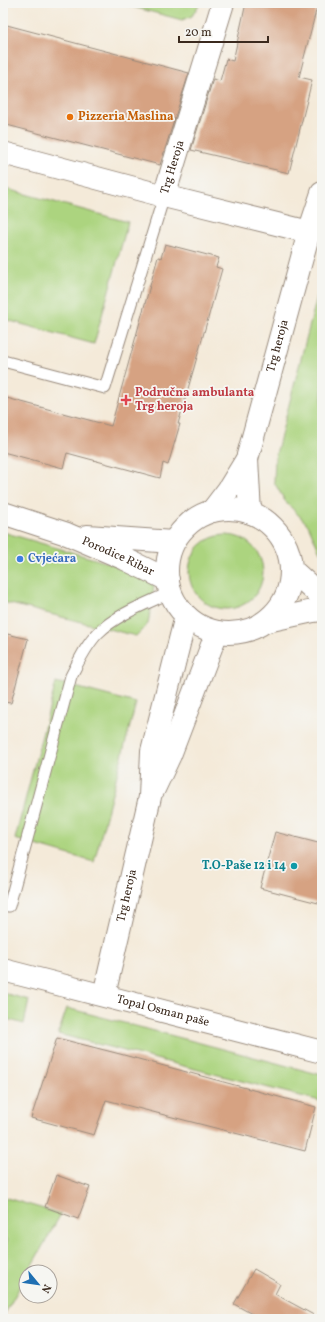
<svg xmlns="http://www.w3.org/2000/svg" width="325" height="1322" font-family="Vollkorn,serif">
<style>
.green{fill:#acd47f;stroke:#747f4e}
.building{fill:#d6a282}
.lines{fill:none;stroke-linecap:round;stroke-linejoin:round}
.service-casing{stroke:#988a7c;stroke-width:13}
.minor-casing{stroke:#988a7c;stroke-width:24}
.tertiary-casing{stroke:#988a7c;stroke-width:24}
.service{stroke:#fff;stroke-width:11}
.minor{stroke:#fff;stroke-width:22}
.tertiary{stroke:#fff;stroke-width:22}
.food-dot{fill:#e8710a;stroke:#f6f6f2;stroke-width:1.5}
.health-dot{fill:#e0444e;stroke:#f6f6f2;stroke-width:1.5}
.shop-dot{fill:#3f7fe0;stroke:#f6f6f2;stroke-width:1.5}
.culture-dot{fill:#0f9aa8;stroke:#f6f6f2;stroke-width:1.5}
.labels{text-anchor:middle;dominant-baseline:central;stroke-width:3.5;stroke-linejoin:round;paint-order:stroke}
.food-label{font-size:12px;font-weight:bold;fill:#c56008;stroke:#f6f6f2;text-anchor:start}
.street-label{font-size:12px;fill:#3b2a1e;stroke:#f6f6f2}
.health-label{font-size:12px;font-weight:bold;fill:#be3a42;stroke:#f6f6f2;text-anchor:start}
.shop-label{font-size:12px;font-weight:bold;fill:#366cbe;stroke:#f6f6f2;text-anchor:start}
.culture-label{font-size:12px;font-weight:bold;fill:#0d838f;stroke:#f6f6f2;text-anchor:end}
</style>
<rect width="100%" height="100%" fill="#f6f6f2"/>
<filter id="ink" filterUnits="userSpaceOnUse"><feTurbulence type="fractalNoise" baseFrequency=".025" numOctaves="2"/><feDisplacementMap in="SourceGraphic" scale="8" xChannelSelector="R" yChannelSelector="G"/><feConvolveMatrix kernelMatrix="1 2 1 2 8 2 1 2 1" color-interpolation-filters="sRGB"/></filter>
<filter id="wash" filterUnits="userSpaceOnUse"><feTurbulence type="fractalNoise" baseFrequency=".012" numOctaves="4" result="noise"/><feDisplacementMap in="SourceGraphic" scale="16" xChannelSelector="R" yChannelSelector="G"/><feGaussianBlur stdDeviation="0.9" result="paint"/><feColorMatrix in="noise" values="0 0 0 0 0 0 0 0 0 0 0 0 0 0 0 0 0 1.4 0 .05"/><feComposite in="paint" operator="in"/></filter>
<g filter="url(#wash)">
<rect width="100%" height="100%" fill="#f4ead9"/>
<path class="green" d="M118,3h82l-8,13 -10,4z
M3,188l125,34 -34,122 -91,-25z
M322,278v276l-2,-2 -12,-27 -23,-24 -11,-19 1,-24z
M3,532l146,43 5,12 -6,37 -12,12 -133,-34z
M189 572a37 37 0 1 1 74 0a37 37 0 1 1-74 0Z
M56,682l80,21 -42,159 -79,-23z
M3,993l26,7 -5,24 -21,-6z
M67,1008l255,67v21l-2,5 -262,-67z
M3,1197l58,17 -33,58h-2v4l-23,41v-68l5,-9 -5,-2z"/>
<g id="blocks">
<path class="building" d="M246,3h72l-19,74 13,3 -23,93 -98,-23 22,-71 7,2 6,-22 7,2z
M3,24l186,49 -29,92 -157,-41z
M165,244l54,14 -3,9 6,2 -44,155h2l-12,41 -5,-2 -3,15 -93,-25 -4,15 -60,-16v-55l108,29 47,-169 3,1z
M3,633l25,6 -17,64 -8,-1z
M275,832l47,12v60l-62,-16z
M57,1038l63,16 196,53 -11,44 -199,-51 -12,35 -63,-17z
M56,1175l34,12 -12,32 -33,-12z
M254,1269l26,15 -5,10 46,25h-60l-27,-15z"/>
</g>
</g>
<g filter="url(#ink)">
<use href="#blocks" fill-opacity="0" stroke="#988a7c" stroke-width="1"/>
<g class="lines">
<defs>
<path id="service" d="M3,361l102,27 59,-192
M3,905l6,1 62,-230c8,-15 15,-31 27,-43 19,-19 48,-29 73,-41"/>
<g id="minor">
<path d="M3,153l161,43 145,36 13,-39"/>
<path id="s1" d="M164,196l59,-193"/>
<path d="M247,459l3,54"/>
<circle cx="229" cy="571" r="62"/>
<path id="s2" d="M212,511l16,-21 19,-31 62,-227"/>
<path id="s3" d="M3,513l64,21 58,25 43,21"/>
<path d="M87,536l86,6"/>
<path d="M291,569l31,28"/>
<path d="M267,621l46,-10 9,-1"/>
<path d="M154,789l16,-34 47,-123"/>
<path id="s4" d="M104,995l46,-198 2,-46 34,-135"/>
</g>
<g id="tertiary">
<path id="s5" d="M3,970l319,82"/>
</g>
</defs>
<use href="#service" class="service-casing"/>
<use href="#minor" class="minor-casing"/>
<use href="#tertiary" class="tertiary-casing"/>
<use href="#service" class="service"/>
<use href="#minor" class="minor"/>
<use href="#tertiary" class="tertiary"/>
</g>
</g>
<circle class="food-dot" cx="70" cy="117" r="4"/>
<path class="health-dot" d="M124 394h4v4h4v4h-4v4h-4v-4h-4v-4h4z"/>
<circle class="shop-dot" cx="20" cy="559" r="4"/>
<circle class="culture-dot" cx="294" cy="866" r="4"/>
<g class="labels">
<g class="food-label">
<text x="78" y="117">Pizzeria Maslina</text>
</g>
<g class="street-label">
<text stroke="none"><textPath href="#s1" startOffset="30">Trg Heroja</textPath></text>
<text stroke="none"><textPath href="#s2" startOffset="180">Trg heroja</textPath></text>
<text stroke="none"><textPath href="#s3" startOffset="123">Porodice Ribar</textPath></text>
<text stroke="none"><textPath href="#s4" startOffset="102">Trg heroja</textPath></text>
<text stroke="none"><textPath href="#s5" startOffset="165">Topal Osman paše</textPath></text>
</g>
<g class="health-label">
<text x="135" y="393">Područna ambulanta<tspan x="135" dy="14">Trg heroja</tspan></text>
</g>
<g class="shop-label">
<text x="28" y="559">Cvjećara</text>
</g>
<g class="culture-label">
<text x="286" y="866">T.O-Paše 12 i 14</text>
</g>
</g>
<rect width="325" height="1322" fill="none" stroke="#f6f6f2" stroke-width="16"/>
<g transform="translate(38 1284) rotate(119)"><circle r="19" fill="#f6f6f2" stroke="#aba49d"/>
<path d="M0-3L7 15L0 10L-7 15Z" fill="#1f6fb2"/>
<text y="-6" font-size="11" font-weight="bold" text-anchor="middle" fill="#3b2a1e">N</text>
</g>
<path d="M179 36v6h89v-6" fill="none" stroke="#3b2a1e" stroke-width="2"/>
<text x="185" y="36" font-size="12" fill="#3b2a1e" stroke="#f6f6f2" stroke-width="3" paint-order="stroke">20 m</text>
</svg>
